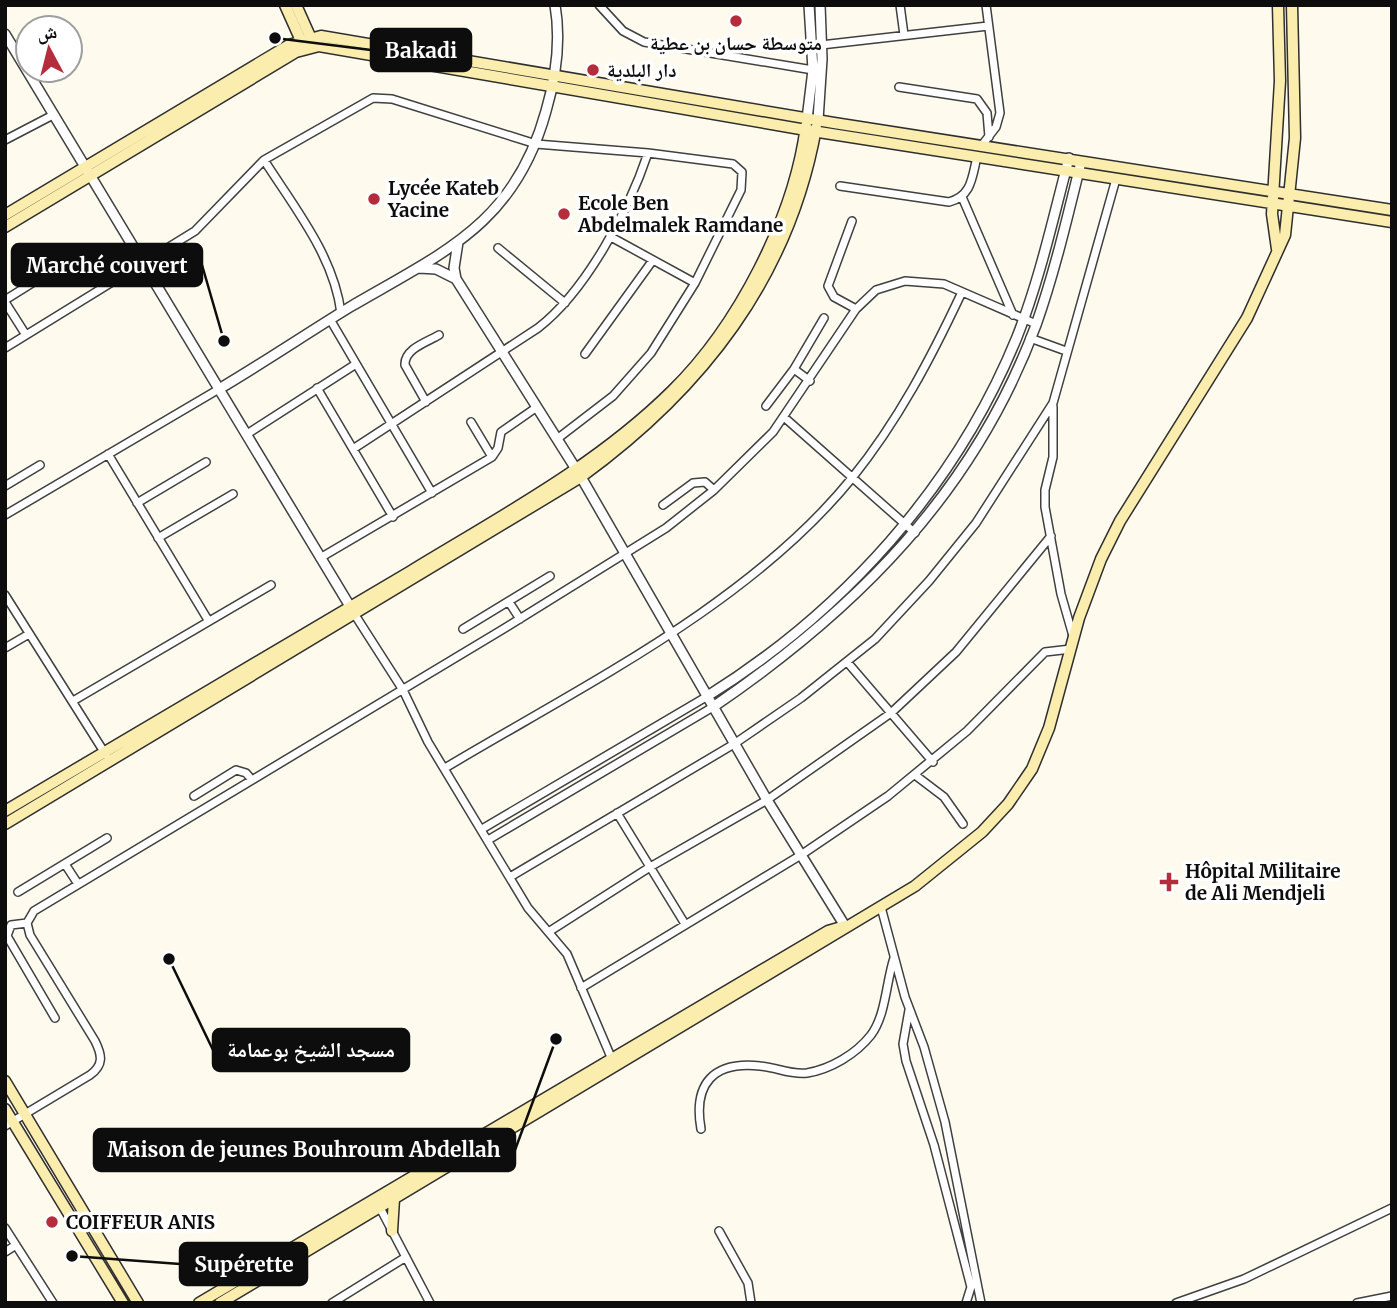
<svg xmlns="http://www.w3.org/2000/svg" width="1397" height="1308" font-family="Merriweather,'Noto Naskh Arabic',serif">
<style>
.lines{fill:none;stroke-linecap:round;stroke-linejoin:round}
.minor-casing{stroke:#404040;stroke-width:10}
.tertiary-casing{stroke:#404040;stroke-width:12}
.secondary-casing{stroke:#2f2f2f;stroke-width:13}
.minor{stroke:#fff;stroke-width:7}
.tertiary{stroke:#fff;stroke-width:9}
.secondary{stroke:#faedad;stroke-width:10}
.poi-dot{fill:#b52d3d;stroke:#fff;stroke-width:2.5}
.labels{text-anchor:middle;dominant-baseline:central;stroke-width:7;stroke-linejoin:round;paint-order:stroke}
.poi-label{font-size:19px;font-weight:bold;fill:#0d0d0d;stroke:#fff;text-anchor:start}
.leader{fill:none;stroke:#0d0d0d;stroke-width:2.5}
.callout-dot{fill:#0d0d0d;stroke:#fff;stroke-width:2.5}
.callout{fill:#0d0d0d;stroke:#0d0d0d;stroke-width:2.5}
.callout-label{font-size:21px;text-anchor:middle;font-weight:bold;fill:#fff}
</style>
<rect width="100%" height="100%" fill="#fefaee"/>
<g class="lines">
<defs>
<path id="minor" d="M599,5l24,26 21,11 169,28
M900,5l4,30
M821,45l167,-19
M899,87l78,12 10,14 2,24
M5,140l48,-25
M982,145l14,-18 4,-14 -14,-108
M264,160c30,47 70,96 77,153
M840,186l109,16c23,-6 23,-25 28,-45
M962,197l51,118
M852,221l-24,65 6,11 22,12
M611,237l84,46
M498,248l67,55
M5,300l64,-40
M5,302l21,33
M331,321l101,172
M1030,338l36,13
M5,348l190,-117 69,-71 109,-62 19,1 144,45 112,9 85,11 9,8 -1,18 -46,93 -44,70 -38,43 -56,43
M585,354l68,-94
M794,369l30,-51
M317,388l76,129
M426,402l-21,-37c-1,-16 22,-23 34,-30
M766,406l28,-37 16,12
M1053,407v50l-8,33v17l16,87 12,42
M785,418l130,115
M471,422l21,35
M247,434l109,-70
M353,449l185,-121c48,-37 91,-118 110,-175
M108,454l100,166
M5,486l35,-21
M137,503l69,-41
M663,505l30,-22 12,-1 9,8
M5,515l214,-126
M158,538l75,-44
M320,558l172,-101 6,-9 3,-16 36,-25
M5,595l101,160
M509,602l11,17
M355,615l48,75 25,52 100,166 39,46 44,103
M463,629l87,-53
M5,648l24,-14
M848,663l85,99
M73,701l198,-116
M445,768c137,-82 305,-164 407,-290 46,-57 79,-120 110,-186
M915,775l29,22 19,27
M194,796l42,-26 10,3 6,7
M617,813l68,111
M482,829l224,-132
M488,840l225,-133
M65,864l13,20
M510,877l224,-133 67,-46 74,-59 54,-58 47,-58 77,-120 63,-224
M18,892l89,-54
M881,907l24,90 19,50 21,75 36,181
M27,923l-16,2 -4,11 48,82
M550,931l100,-64 117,-67 124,-87 65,-61 95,-116
M581,988l220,-133 87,-59 79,-65 78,-79 26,-3
M909,1010l-6,34 3,17 28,84 37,142 -5,16
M5,1126l85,-51c14,-10 12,-20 5,-34l-65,-106 -3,-12 7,-12 466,-280 166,-103 48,-38 59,-58 83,-123 20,-19 29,-9 39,3 92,40
M701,1129c-8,-45 12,-68 59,-63 16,1 30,9 47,7 24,-4 49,-19 64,-38 15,-20 15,-53 23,-77
M378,1204l52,99
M5,1228l48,75
M719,1231l29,52 3,20
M5,1252l11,-7
M332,1303l74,-46
M1176,1303l68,-24 148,-71
M1357,1303l35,-7"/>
<path id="tertiary" d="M5,34l349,579
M807,119l6,-49 -4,-65
M818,120l4,-61 -2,-54
M458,242l-4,26 2,11 125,198 186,323 78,126
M419,268l17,1 20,10
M219,389c44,-26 87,-55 131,-82 94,-55 165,-83 196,-196 10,-34 15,-71 9,-106
M706,697c137,-85 250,-210 311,-360 23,-58 36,-119 52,-179
M713,707c144,-98 261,-215 323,-382 18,-51 31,-106 44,-159"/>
<path id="secondary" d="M285,5l17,38
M296,5l17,38
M5,215l284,-170 32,-9 513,87 558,87
M5,227l291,-175 23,-6 487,84 586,92
M1277,249l-5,-35 8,-133 -2,-76
M5,811c135,-81 271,-159 406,-240 90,-55 185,-105 261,-180 66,-65 122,-173 134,-265
M5,824l576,-347c121,-88 208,-199 235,-349
M5,1081l133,222
M5,1109l118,194
M392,1231l2,-32
M199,1303l629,-372 17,-5
M220,1303l695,-417 67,-54 26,-28 24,-35 17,-41 30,-110 22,-59 19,-38 127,-203 38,-83 10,-97 -3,-133"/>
</defs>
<use href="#minor" class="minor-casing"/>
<use href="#tertiary" class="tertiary-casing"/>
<use href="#secondary" class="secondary-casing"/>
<use href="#minor" class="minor"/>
<use href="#tertiary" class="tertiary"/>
<use href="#secondary" class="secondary"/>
</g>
<g class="poi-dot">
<circle cx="736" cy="21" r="7"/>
<circle cx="593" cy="70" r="7"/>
<circle cx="374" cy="199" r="7"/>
<circle cx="564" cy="214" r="7"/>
<path d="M1165.5 871.5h7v7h7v7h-7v7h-7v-7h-7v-7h7z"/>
<circle cx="52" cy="1222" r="7"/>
</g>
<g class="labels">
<g class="poi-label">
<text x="736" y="43" text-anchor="middle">متوسطة حسان بن عطية</text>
<text x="607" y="70">دار البلدية</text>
<text x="388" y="188">Lycée Kateb<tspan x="388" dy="22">Yacine</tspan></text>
<text x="578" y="203">Ecole Ben<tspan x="578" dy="22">Abdelmalek Ramdane</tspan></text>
<text x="1185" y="871">Hôpital Militaire<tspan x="1185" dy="22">de Ali Mendjeli</tspan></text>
<text x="66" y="1222">COIFFEUR ANIS</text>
</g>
</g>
<path class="leader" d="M275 38L371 50M224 341L202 265M169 959L213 1050M556 1039L515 1150M72 1256L180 1264"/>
<g class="callout-dot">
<circle cx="275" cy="38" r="7"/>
<circle cx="224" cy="341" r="7"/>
<circle cx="169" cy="959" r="7"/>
<circle cx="556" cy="1039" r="7"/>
<circle cx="72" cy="1256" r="7"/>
</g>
<g class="callout">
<rect x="371" y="29" width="100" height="42" rx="7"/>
<rect x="12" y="244" width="190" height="42" rx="7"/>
<rect x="213" y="1029" width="196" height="42" rx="7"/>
<rect x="94" y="1129" width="421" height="42" rx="7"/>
<rect x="180" y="1243" width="127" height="42" rx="7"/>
</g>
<g class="callout-label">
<text x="421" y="58">Bakadi</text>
<text x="107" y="273">Marché couvert</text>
<text x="311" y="1057">مسجد الشيخ بوعمامة</text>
<text x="304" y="1157">Maison de jeunes Bouhroum Abdellah</text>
<text x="244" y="1272">Supérette</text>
</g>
<rect width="1397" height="1308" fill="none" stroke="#0d0d0d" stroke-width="14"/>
<g transform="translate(49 49) rotate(353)"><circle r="33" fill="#ffffff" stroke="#9e9e9e" stroke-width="2"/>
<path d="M0-5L12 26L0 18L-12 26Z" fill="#b52d3d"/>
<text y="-10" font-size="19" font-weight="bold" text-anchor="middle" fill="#0d0d0d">ش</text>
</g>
</svg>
